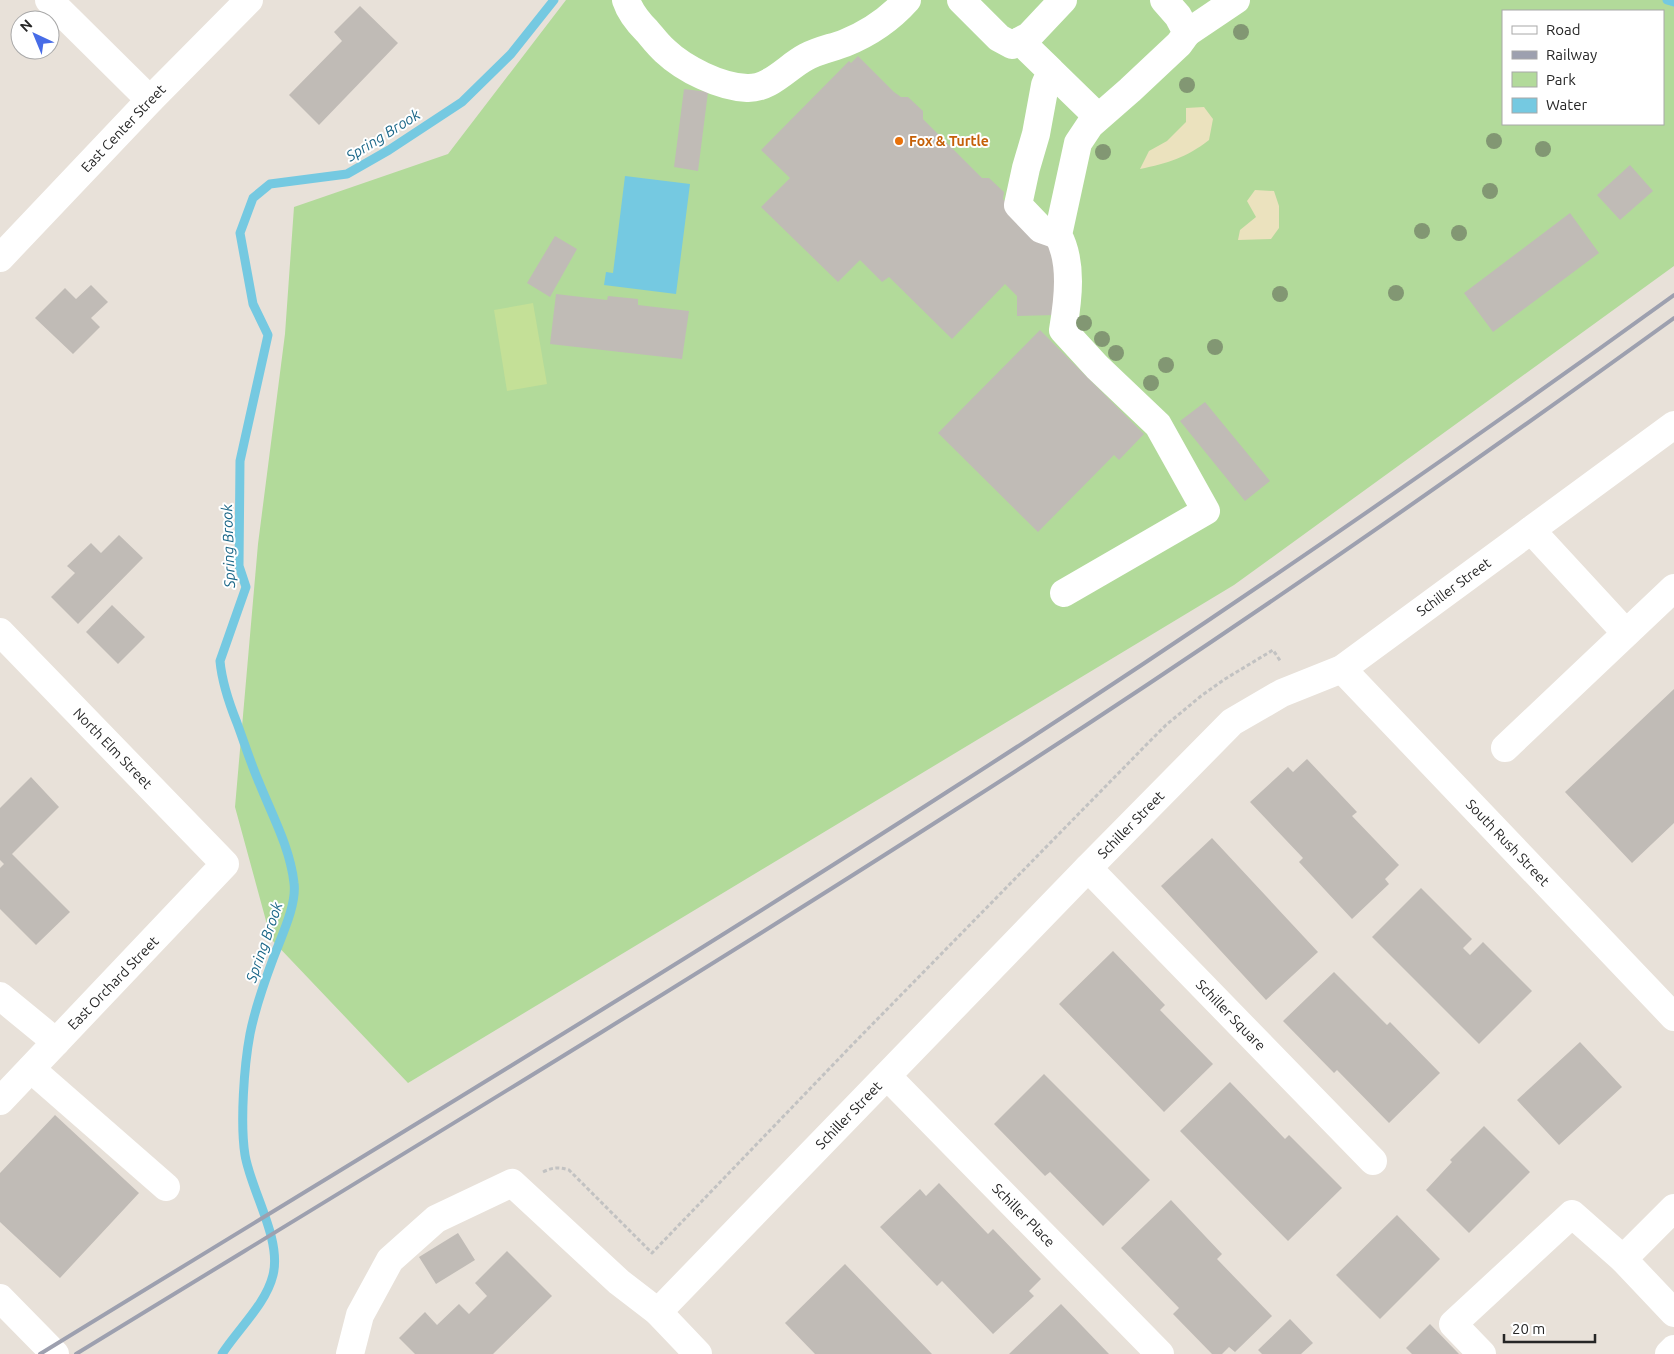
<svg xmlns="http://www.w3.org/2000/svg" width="1674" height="1354" font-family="Ubuntu,sans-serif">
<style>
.green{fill:#b2da9a;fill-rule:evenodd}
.sand{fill:#ebe2be}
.pitch{fill:#c4e097}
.water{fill:#75c9e1}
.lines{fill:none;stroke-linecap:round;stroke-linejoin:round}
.stream{stroke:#75c9e1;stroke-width:9}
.building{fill:#c0bbb6}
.path{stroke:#c2c2c2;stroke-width:3;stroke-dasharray:4 2.5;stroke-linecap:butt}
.minor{stroke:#fff;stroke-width:28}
.rail{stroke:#9da0af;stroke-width:4}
.tree{fill:#829773}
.food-dot{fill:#e8710a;stroke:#fff;stroke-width:2}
.labels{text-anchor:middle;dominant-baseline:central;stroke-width:4;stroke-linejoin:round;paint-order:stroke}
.street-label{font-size:14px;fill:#262626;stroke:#fff}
.food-label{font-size:14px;font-weight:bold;fill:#c56008;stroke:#fff;text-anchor:start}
.water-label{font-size:15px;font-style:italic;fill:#1a6687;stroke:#fff}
</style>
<rect width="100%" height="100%" fill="#e8e1d9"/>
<path class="green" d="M566,0h1108v266l-440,319 -826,498 -137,-144 -36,-132 23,-263 27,-210 9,-127 154,-53zM1503,11h160v113h-160z"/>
<path class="sand" d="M1204,107l9,12 -4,21c-23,18 -41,23 -69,29l9,-18 18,-10 19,-19v-14z
M1255,190l19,1 5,15v22l-8,11 -33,1 2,-10 16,-13 -9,-16z"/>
<path class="pitch" d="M533,303l14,81 -40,7 -13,-81z"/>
<path class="water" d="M625,176l65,8 -14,110 -72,-9 2,-13 7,1z"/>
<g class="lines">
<path class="stream" d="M1667,0l7,2
M222,1354c16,-25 44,-50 51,-79 9,-36 -22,-84 -28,-120 -5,-32 -1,-89 5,-121 5,-25 14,-51 23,-75 8,-22 24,-54 21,-76 -4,-36 -23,-70 -36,-103 -8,-19 -14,-38 -21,-57 -8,-20 -15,-40 -17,-62l26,-74 -7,-21 1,-105 28,-126 -15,-31 -13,-71 13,-35 17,-14 77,-10 42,-24 73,-48 49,-48 43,-54"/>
</g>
<path class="building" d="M360,6l38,37 -79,82 -30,-30 53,-54 -8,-9z
M858,56l36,36 7,5h7l15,14v8l59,59h7l15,14 -1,7 51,52 1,64 -38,1v-20l-12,-12 -53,55 -63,-62 -7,5 -22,-22 -22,22 -77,-75 29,-29 -29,-28 88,-89 2,2z
M684,89l24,3 -10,79 -24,-4z
M1630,165l23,26 -33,29 -23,-25z
M1570,213l29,40 -106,79 -29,-39z
M555,236l22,13 -27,48 -23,-14z
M91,285l17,17 -17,16 9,9 -27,27 -38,-36 30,-30 11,11z
M556,294l51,6 1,-4 30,3v6l51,6 -7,48 -132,-15z
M1040,330l104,104 -25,26 -5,-5 -76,77 -100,-99z
M1205,402l65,79 -25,20 -65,-80z
M119,535l24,23 -65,66 -27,-27 24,-24 -8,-7 24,-23 10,10z
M112,605l33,32 -27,27 -32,-32z
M1674,689v134l-42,40 -67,-71z
M1307,759l50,53 -5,4 47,49 -14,14 4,5 -37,35 -53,-57 4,-4 -53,-56 38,-35 5,5z
M31,777l28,30 -47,47 58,58 -34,33 -36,-36v-41l4,-4 -4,-4v-52z
M1212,838l106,114 -52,48 -105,-114z
M1421,888l51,51 -9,9 7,7 13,-13 49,49 -53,53 -107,-107z
M1113,951l52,54 -5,5 53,54 -49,48 -105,-108z
M1334,972l53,53 3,-3 50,51 -51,50 -52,-53 -3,3 -51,-52z
M1580,1042l42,45 -63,58 -42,-45z
M1044,1074l106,106 -47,46 -53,-54 -5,4 -51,-52z
M1230,1082l55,57 4,-4 53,53 -54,53 -108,-110z
M55,1115l84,78 -79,85 -60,-56v-49z
M1484,1126l46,46 -61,61 -43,-43 26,-28 -2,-2z
M939,1183l49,51 5,-5 48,50 -12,12 5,5 -41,38 -51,-53 -5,5 -57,-59 40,-38 6,7z
M1171,1200l51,54 -5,5 55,57 -37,36 -6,-5 -7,7h-10l-39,-40 6,-6 -58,-60z
M1397,1215l43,44 -60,60 -44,-44z
M458,1233l17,27 -39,24 -17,-27z
M507,1251l45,45 -59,58h-78l-16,-16 26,-26 12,13 22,-21 10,10 18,-18 -12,-13z
M845,1264l87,90h-117l-30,-31z
M1061,1304l48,50h-100z
M1290,1319l23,24 -12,11h-39l-4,-4z
M1430,1324l29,30h-47l-6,-6z"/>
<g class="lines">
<path class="path" d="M543,1172c10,-5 16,-5 26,-2l83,83 201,-209 298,-304 15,-15 35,-29 24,-17 48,-29 8,12"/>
<g class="minor">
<path d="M49,0l101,100"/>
<path d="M626,0c4,12 12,22 21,31 6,7 11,14 18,20 19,18 55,36 82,37 23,1 40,-21 59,-31 13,-7 26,-9 39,-14 25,-10 45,-24 62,-43"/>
<path d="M961,0l38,38 13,7 17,-9 34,-36"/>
<path d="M1187,33l49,-33"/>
<path d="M1058,235l-17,-6 -23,-24 8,-37 10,-34 9,-49 6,-14 -31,-30 78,76"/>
<path id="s1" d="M0,258l150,-158 99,-100"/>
<path d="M1531,530l95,103"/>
<path d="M1064,593l142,-82 -48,-86 -61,-58 -34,-37c5,-30 10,-68 -5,-95l20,-92 12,-18 40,-35 49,-46 8,-11 -9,-17 -14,-16"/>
<path id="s2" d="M0,632l225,232 -225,237"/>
<path id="s3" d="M1342,669l332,348"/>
<path d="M1505,748l169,-160"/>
<path id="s4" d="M1088,868l285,293"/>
<path d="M0,996l56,46"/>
<path d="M31,1069l135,118"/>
<path id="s5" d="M887,1076l273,278"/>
<path d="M1623,1259l51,54"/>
<path d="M0,1298l55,56"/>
<path id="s6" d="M658,1312l430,-444 144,-146 50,-29 60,-24 332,-244"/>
<path d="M350,1354l10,-39 30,-55 46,-41 76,-36 107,99 39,30 40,42"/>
<path d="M1482,1354l-29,-30 119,-110 51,45 51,-51"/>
<path d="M1669,1354l5,-5"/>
</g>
<path class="rail" d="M40,1354c303,-186 608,-369 907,-562 247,-158 489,-325 727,-497
M76,1354c294,-180 589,-358 879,-544 245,-156 484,-322 719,-492"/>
</g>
<g class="tree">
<circle cx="1241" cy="32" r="8"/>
<circle cx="1187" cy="85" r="8"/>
<circle cx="1494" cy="141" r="8"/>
<circle cx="1543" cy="149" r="8"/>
<circle cx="1103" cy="152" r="8"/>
<circle cx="1490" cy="191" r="8"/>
<circle cx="1422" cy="231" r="8"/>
<circle cx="1459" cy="233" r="8"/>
<circle cx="1396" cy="293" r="8"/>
<circle cx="1280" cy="294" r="8"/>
<circle cx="1084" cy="323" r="8"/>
<circle cx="1102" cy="339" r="8"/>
<circle cx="1215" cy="347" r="8"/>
<circle cx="1116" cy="353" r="8"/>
<circle cx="1166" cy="365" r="8"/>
<circle cx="1151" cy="383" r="8"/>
</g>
<circle class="food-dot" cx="899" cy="141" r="5"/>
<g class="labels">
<g class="street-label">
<text stroke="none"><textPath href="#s1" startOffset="179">East Center Street</textPath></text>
<text stroke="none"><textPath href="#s6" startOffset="1084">Schiller Street</textPath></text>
<text stroke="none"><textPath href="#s2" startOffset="162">North Elm Street</textPath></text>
<text stroke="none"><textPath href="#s6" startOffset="679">Schiller Street</textPath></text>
<text stroke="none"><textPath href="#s3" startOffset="240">South Rush Street</textPath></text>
<text transform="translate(113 983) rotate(-46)">East Orchard Street</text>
<text stroke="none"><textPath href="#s4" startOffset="205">Schiller Square</textPath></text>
<text stroke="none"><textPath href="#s6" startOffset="274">Schiller Street</textPath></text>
<text stroke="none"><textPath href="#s5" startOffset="195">Schiller Place</textPath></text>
</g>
<g class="food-label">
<text x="909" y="141">Fox &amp; Turtle</text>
</g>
<g class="water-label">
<text transform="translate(383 135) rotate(-32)">Spring Brook</text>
<text transform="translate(228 546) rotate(-92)">Spring Brook</text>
<text transform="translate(264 942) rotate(-71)">Spring Brook</text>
</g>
</g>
<rect x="1502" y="10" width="162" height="115" fill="#ffffff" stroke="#a8a8a8"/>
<rect x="1512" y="26" width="25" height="8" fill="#ffffff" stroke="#a8a8a8"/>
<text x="1546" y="35" font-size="15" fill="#262626">Road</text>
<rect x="1512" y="51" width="25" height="8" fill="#9da0af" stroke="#a8a8a8"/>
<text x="1546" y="60" font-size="15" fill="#262626">Railway</text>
<rect x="1512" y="72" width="25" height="15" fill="#b2da9a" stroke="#a8a8a8"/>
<text x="1546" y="85" font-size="15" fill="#262626">Park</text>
<rect x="1512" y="98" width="25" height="15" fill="#75c9e1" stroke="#a8a8a8"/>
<text x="1546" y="110" font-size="15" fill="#262626">Water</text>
<g transform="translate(35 35) rotate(316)"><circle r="24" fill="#ffffff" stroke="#a8a8a8"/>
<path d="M0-4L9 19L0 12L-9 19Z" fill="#476ce7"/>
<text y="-8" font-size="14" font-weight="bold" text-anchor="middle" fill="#262626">N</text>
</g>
<path d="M1504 1334v8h91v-8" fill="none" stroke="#262626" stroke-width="2.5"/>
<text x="1512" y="1334" font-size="15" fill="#262626" stroke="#ffffff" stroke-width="4" paint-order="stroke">20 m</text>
</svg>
